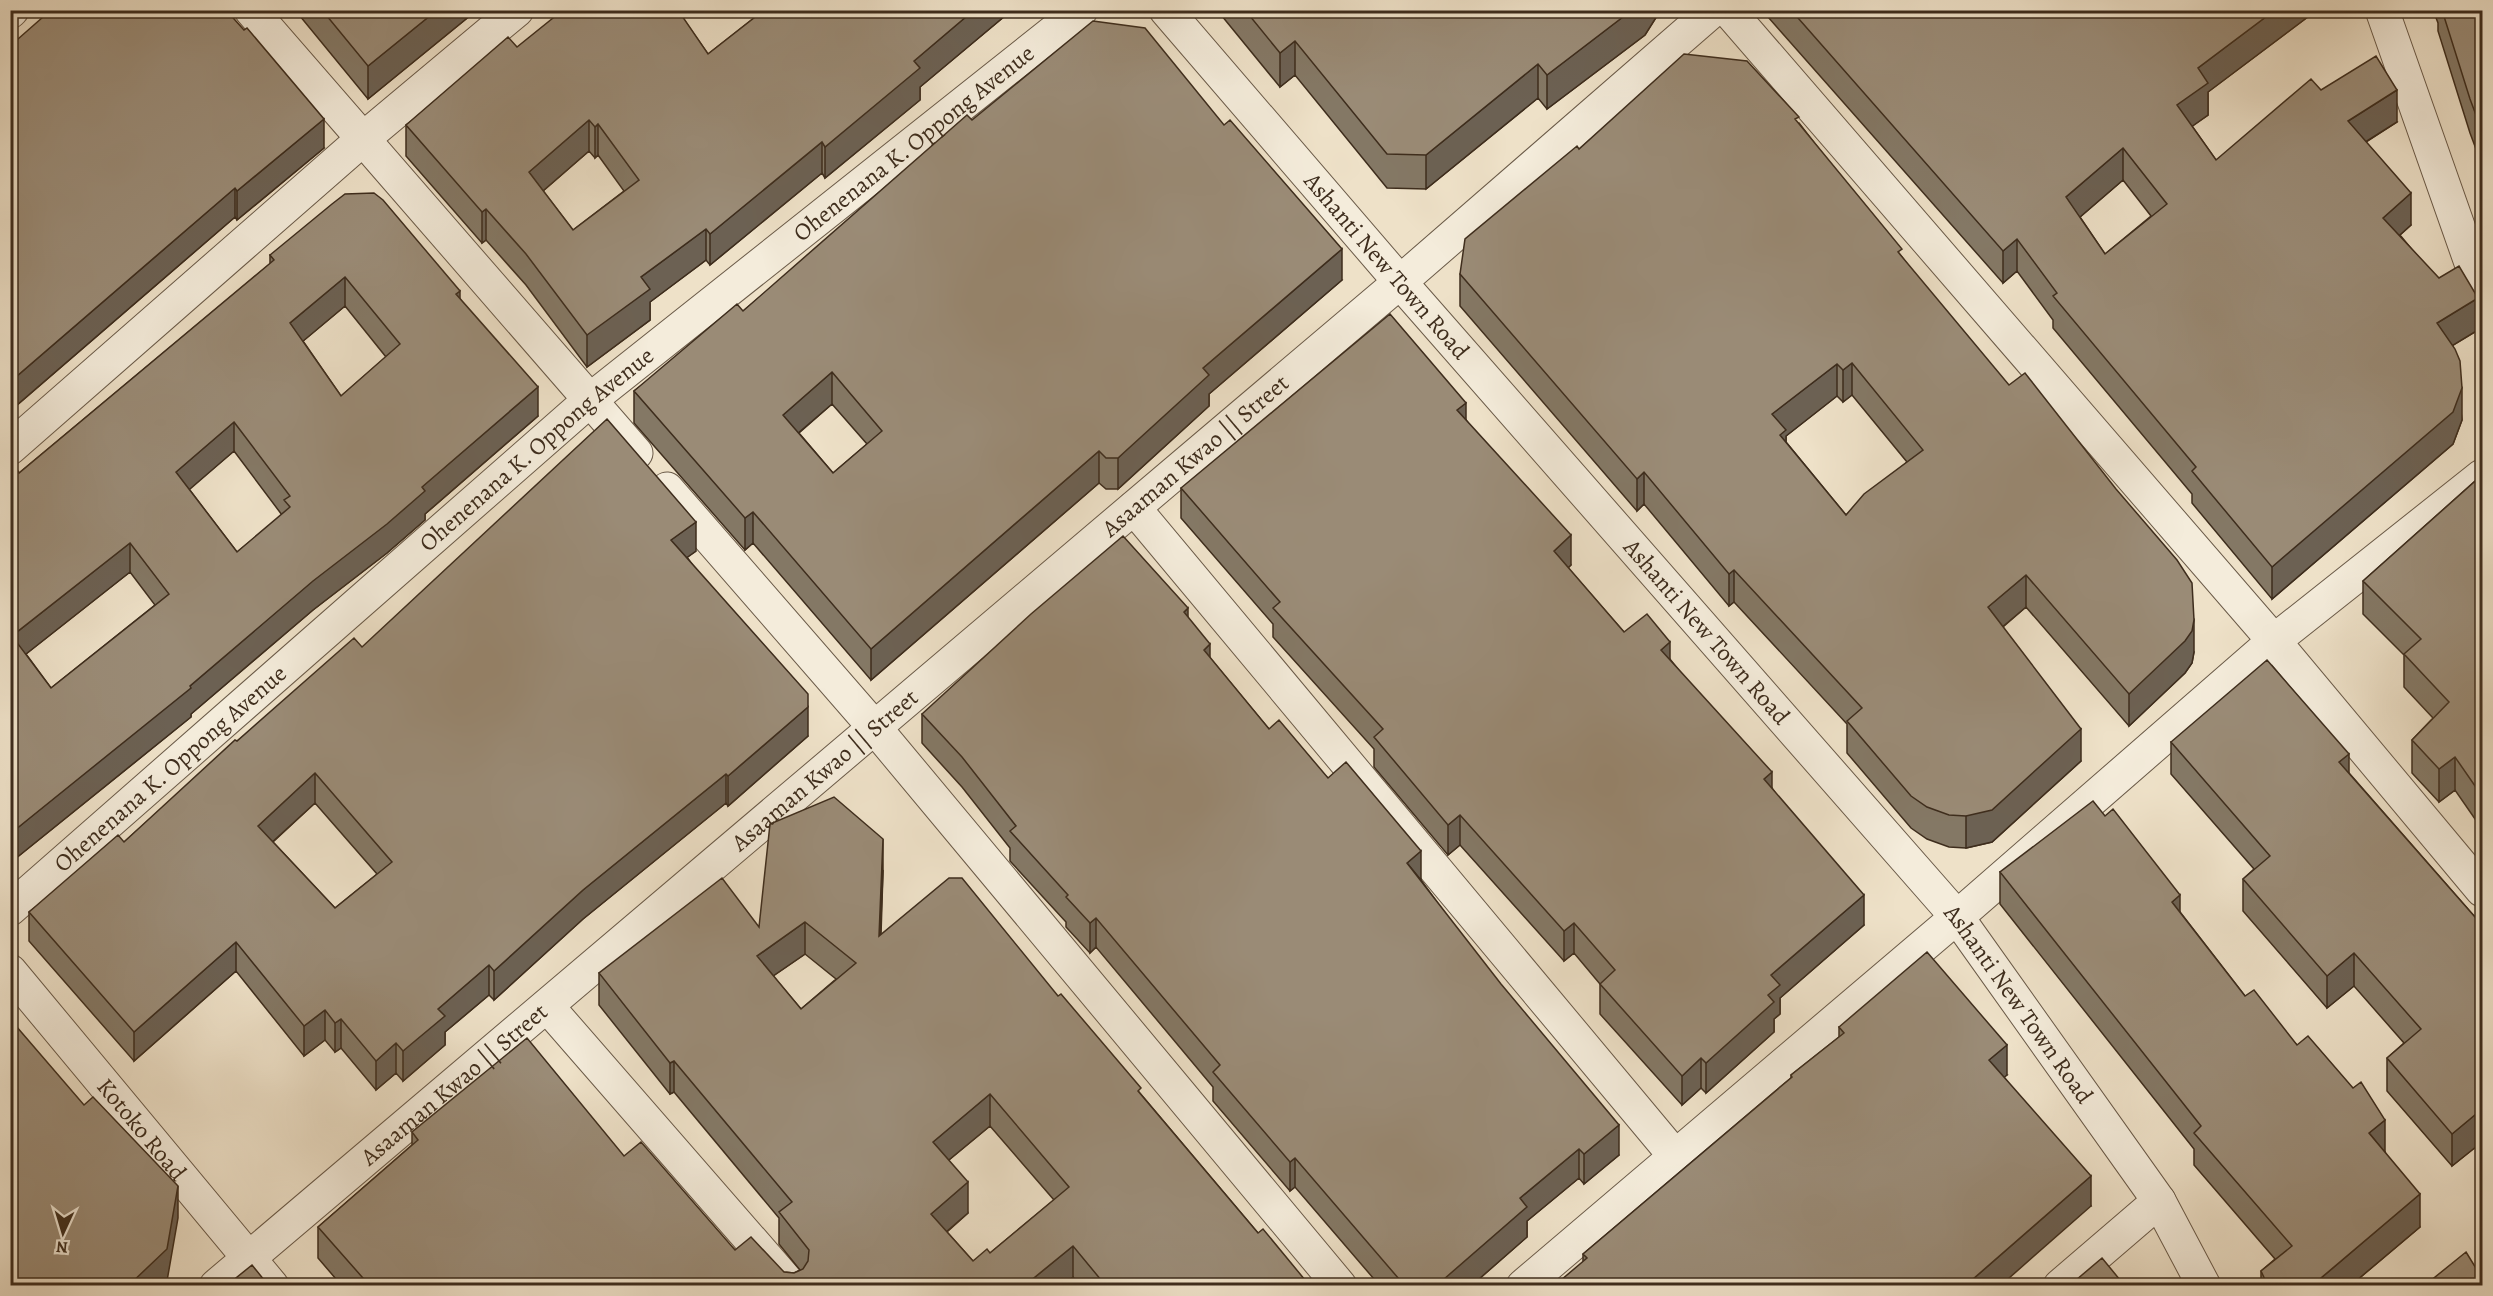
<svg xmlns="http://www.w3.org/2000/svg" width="2493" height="1296" font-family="Alegreya,serif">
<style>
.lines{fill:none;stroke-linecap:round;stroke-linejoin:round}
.minor-casing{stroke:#6a5a48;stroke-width:35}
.minor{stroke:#f4ecdb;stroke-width:33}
.wall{fill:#847865;stroke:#3e2d1d;stroke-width:1.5;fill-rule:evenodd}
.shaded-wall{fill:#6c6153;stroke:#3e2d1d;stroke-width:1.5}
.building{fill:#9a8b76;stroke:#3e2d1d;stroke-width:1.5;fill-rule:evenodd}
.labels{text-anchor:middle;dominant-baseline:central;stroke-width:4.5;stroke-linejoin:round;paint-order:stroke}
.street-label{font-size:24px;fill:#3e2d1d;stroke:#f4ecdb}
</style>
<rect width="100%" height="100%" fill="#eee1c8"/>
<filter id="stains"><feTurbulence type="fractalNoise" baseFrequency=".00333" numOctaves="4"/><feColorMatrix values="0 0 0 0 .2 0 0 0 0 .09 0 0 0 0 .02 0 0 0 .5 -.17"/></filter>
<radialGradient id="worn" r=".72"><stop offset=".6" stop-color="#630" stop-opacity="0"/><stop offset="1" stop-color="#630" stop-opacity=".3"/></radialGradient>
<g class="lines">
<defs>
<g id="minor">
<path d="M251,10l385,443"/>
<path id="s1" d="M1166,10l234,272 557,635 202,284 45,85"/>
<path d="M1728,10l546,631 208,249"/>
<path d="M2382,10l100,284"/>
<path d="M10,12l2,-2"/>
<path d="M10,448l353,-309 154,-129"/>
<path d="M667,489l208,239 465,558"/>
<path d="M1134,508l541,648"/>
<path id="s2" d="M10,909l580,-509 491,-390"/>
<path id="s3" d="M10,971l262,315"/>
<path d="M547,1006l244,280"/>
<path id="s4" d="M216,1286l1184,-1004 313,-272"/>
<path d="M1523,1286l434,-369 317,-276 208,-165"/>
<path d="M2060,1286l99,-85"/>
</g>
</defs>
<use href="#minor" class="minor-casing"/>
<use href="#minor" class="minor"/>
</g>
<path class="wall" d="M295,10h182l-109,89z
M747,10h265l-92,77v13l-95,78 -3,-5 -112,92 -4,-5 -56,42v18l-63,47 -61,-82 -40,-45 -4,3 -76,-87v-31l111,-78 163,-33 28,40 46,-36zM589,151l6,7 3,-3 26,36 -51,39 -30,-39z
M1217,10h441l-1,6 -12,19 -98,74 -9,-11 -112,91 -39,-1 -92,-113 -15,12z
M1768,10h549l-109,82v23l-16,11 24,34 105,-70 76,32 -31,20 45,83 -11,10 78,95 -25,15 9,75 -9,24 -181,155 -80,-96v-9l-139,-166v-8l-36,-49 -14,12 -235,-266zM2123,180l28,36 -46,38 -25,-37z
M2433,10h49v155l-12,-32 -32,-102v-8z
M10,46l314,102 -87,72 -2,-3 -225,194z
M972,120l370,160 -133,114v12l-91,83h-12l-7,-6 -228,197 -118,-137 -8,7 -111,-127v-32l109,-80zM832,404l35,40 -34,29 -34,-40z
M1799,123l103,134 292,395 -2,11 -7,10 -56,53 -103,-119 -23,20 78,134 -89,81 -26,6 -17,-1 -22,-8 -16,-11 -64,-75v-29l-113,-122 -5,4 -85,-102 -7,7 -177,-205v-32l119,-125zM1852,395l55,67 -61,53 -60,-73v-6l51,-40 6,6z
M270,255l190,44 78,117 -113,98v6l-38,33 -74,57 -122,104v3l-181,146 9,-390 251,-209zM345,306l41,51 -45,39 -38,-55zM234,451l48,64 -45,37 -48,-63zM130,572l25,33 -104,83 -25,-34z
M1466,420l105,145 -3,3 56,64 46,27 102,129 92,137 -84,73v16l-6,5v13l-68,61 -5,-5 -19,17 -82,-91v-30l-26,-31 -10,8 -104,-116 -12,10 -74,-88v-18l-101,-112v-13l-92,-106v-30z
M2482,475v354l-27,-39 -16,12 -27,-29v-33l21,-22 -29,-31v-32l-41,-41v-33z
M696,551l-9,6 121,179 -80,70 -2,-3 -143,116 -89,81 -5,-5 -44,37v13l-42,36 -7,-8 -20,17 -35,-42 -6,4 -10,-12 -21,16 -68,-85 -102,90 -105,-120v-29l95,-70 113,-101 125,-94zM315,803l62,71 -42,34 -62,-66z
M1188,618l22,40 59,71 59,49 93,102 198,275 -35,29 -5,-6 -52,43v16l-56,49h-91l-85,-99 -5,4 -77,-90v-14l-117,-140 -6,6 -24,-26v-5l-56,-61v-13l-48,-61 -40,-44v-29z
M2171,742l178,31 133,152v217l-30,24 -65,-75v-33l17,-15 -50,-57 -27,22 -84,-97v-32l11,-10 -83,-95z
M883,871l-2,64 177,61 200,237 52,53h-230l-7,-9 -11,9h-720l-24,-28v-31l94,-82v-13l212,24 111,94 49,22 10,1 6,-3 -21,-26v-26l-105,-126 -4,2 -71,-89v-32l160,-46zM805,954l31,25 -35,30 -28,-33zM990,1126l64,74 -64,53 -17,8 -26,-29 21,-19 -19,-53z
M2000,872l180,40 65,84 52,49 88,107 35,75 -70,59h-89v-15l14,-12 -81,-94v-16l-194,-245z
M1839,1027l168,48 -3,2 87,129 -508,56v-8l208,-176v-3l48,-38z"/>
<path class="shaded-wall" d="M437,10h40l-109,89v-33z
M974,10h38l-92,77v13l-95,78v-31l89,-86z
M1632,10h26l-1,6 -12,19 -98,74v-34z
M2275,10h42l-109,82v23l-31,22v-32l21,-37z
M1295,41v34l-15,12v-34z
M1538,64v34l-112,91v-34z
M2397,90v32l-49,31v-32z
M324,119v29l-87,72v-29z
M589,120v31l-60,52v-31z
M598,124v31l-3,3v-31z
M822,142v31l-112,92v-31z
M2123,148v32l-57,49v-32z
M235,188v29l-225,194v-29z
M2411,193v32l-28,25v-32z
M486,209v31l-4,3v-31z
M706,229v31l-56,42v18l-63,47v-32l54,-58z
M2017,239v32l-14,12v-32z
M1342,249v31l-133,114v12l-91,83v-31l85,-90z
M345,277v29l-55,46v-29z
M460,291v29l-4,-26z
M2478,298v32l-41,25v-32z
M1852,363v32l-9,7v-32z
M1837,364v32l-51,40v26l-14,-48z
M832,372v32l-49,42v-31z
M538,387v29l-113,98v6l-38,33 -74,57 -122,104v3l-181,146v-29l180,-148z
M2462,388v32l-9,24 -181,155v-32z
M1466,403v30l-9,-23z
M234,422v29l-58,50v-29z
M1099,451v32l-228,197v-31z
M1644,472v32l-7,7v-32z
M753,512v31l-8,7v-32z
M696,522v29l-25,18v-29z
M1571,535v30l-17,16v-30z
M130,543v29l-118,93v-29z
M1734,570v32l-5,4v-32z
M2026,575v32l-38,32v-32z
M1188,608v30l-4,-26z
M2194,620v32l-2,11 -7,10 -56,53v-32z
M1670,642v30l-9,-22z
M1210,644v30l-6,-24z
M808,707v29l-80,70v-30z
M2081,729v32l-89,81 -26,6v-32z
M2349,754v32l-10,-24z
M2455,757v33l-16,12v-33z
M1772,772v29l-8,-22z
M315,773v30l-57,52v-29z
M726,774v29l-143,116 -89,81v-29l89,-81z
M1460,815v30l-12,10v-30z
M883,839v32l-4,96v-31z
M1421,851v29l-14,-17z
M1864,895v30l-84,73v16l-6,5v13l-68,61v-30l62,-68 3,-20z
M2180,895v33l-8,-26z
M1096,918v29l-6,6v-30z
M805,922v32l-48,33v-31z
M1574,923v30l-10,8v-30z
M236,942v29l-102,90v-29z
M2354,953v33l-27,22v-32z
M489,965v30l-44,37v13l-42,36v-30l35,-42z
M325,1010v30l-21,16v-30z
M341,1019v29l-6,4v-29z
M396,1043v30l-20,17v-29z
M2007,1045v30l-18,15v-30z
M1701,1058v30l-19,17v-29z
M674,1061v31l-4,2v-31z
M990,1094v32l-57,47v-31z
M2482,1109v33l-30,24v-32z
M2385,1120v33l-16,-20z
M1619,1125v30l-35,29v-30z
M1579,1149v29l-52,43v16l-56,49h-35l84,-88z
M1295,1158v29l-5,4v-29z
M2091,1176v30l-91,80h-35z
M968,1182v31l-37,32v-31z
M178,1186v32l-11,63 -5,5h-34z
M2420,1194v33l-70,59h-29v-8z
M1073,1246v31l-11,9h-38z"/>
<path class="building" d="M51,10h175l18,20 3,-2 77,91 -87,72 -2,-3 -225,194v-336z
M322,10h115l-69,56z
M563,10h115l30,44 56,-44h210l-60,51 6,7 -95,79 -3,-5 -112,92 -4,-5 -65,48 9,12 -63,46 -61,-81 -40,-45 -4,3 -76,-87 102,-88 9,10zM589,120l6,7 3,-3 41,56 -66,50 -44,-58z
M1245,10h387l-85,65 -9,-11 -112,91 -39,-1 -92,-113 -15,12z
M1791,10h484l-77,58 10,15 -31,22 39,55 95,-81 10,11 55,-34 21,34 -49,31 63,72 -28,25 56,60 20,-12 19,32 -41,25 18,26 5,12 2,27 -9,24 -181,155 -80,-96 4,-4 -143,-171 4,-3 -40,-54 -14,12zM2123,148l44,56 -62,50 -39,-57z
M2442,10h40v121l-12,-32z
M1093,21l52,7 79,97 6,-5 112,129 -139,119 6,7 -91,83h-12l-7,-7 -228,198 -118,-137 -8,6 -111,-127 103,-87 6,7 224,-196 5,5zM832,372l50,59 -49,42 -50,-58z
M1684,54l63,7 52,56 -4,2 107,130 -4,3 111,133 16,-12 91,116 61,71 15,23 2,37 -2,11 -7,10 -56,53 -103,-119 -38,32 93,122 -89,81 -26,6 -17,-1 -22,-8 -16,-11 -64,-75 15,-13 -128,-138 -5,4 -85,-102 -7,7 -177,-205 5,-35 112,-93 2,3zM1852,363l71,87 -59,44 -18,21 -66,-80 6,-5 -14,-16 65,-50 6,6z
M374,193l9,7 77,91 -4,3 82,93 -116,100 3,4 -38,33 -74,57 -123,105 1,2 -181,146v-357l8,-6 1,2 255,-213 -4,-5 62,-51 13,-10zM345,277l55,67 -59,52 -51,-73zM234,422l56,74 -6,4 6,7 -53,45 -61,-80zM130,543l39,51 -118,94 -39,-52z
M1390,314l76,89 -9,7 114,125 -17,16 70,81 23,-18 23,28 -9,8 111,122 -8,7 100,116 -93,80 9,10 -12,10 6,7 -68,61 -5,-5 -19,18 -82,-92 15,-14 -41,-47 -10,8 -104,-116 -12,10 -74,-88 9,-8 -110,-121 7,-6 -99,-114z
M607,419l89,103 -25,18 137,154v13l-80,69 -2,-2 -143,116 -89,81 -5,-6 -51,44 7,7 -42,35 -7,-8 -20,18 -35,-42 -6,4 -10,-13 -21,16 -68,-84 -102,90 -105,-120 89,-77 6,7 111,-102 2,1 117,-103 8,9zM315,773l77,89 -57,46 -77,-82z
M2482,475v321l-27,-39 -16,12 -27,-29 37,-38 -45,-48 17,-15 -58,-58z
M1123,536l65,72 -4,4 26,32 -6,6 65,79 10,-9 49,58 18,-16 75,89 -14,12 94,121 118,141 -35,29 -5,-5 -59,49 7,9 -91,79h-31l-110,-128 -5,4 -77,-90 7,-7 -124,-147 -6,5 -24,-26 2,-2 -58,-64 6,-5 -54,-69 -40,-43 109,-100z
M2267,660l82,94 -10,8 143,163v184l-30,25 -65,-76 34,-29 -67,-76 -27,23 -84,-97 27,-23 -99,-114z
M834,797l49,42 -4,97 70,-58h13l96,118 3,-2 80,94 -3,3 120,142 5,-4 47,57h-204l-33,-40 -49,40h-654l-52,-59 100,-87 -6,-8 115,-94 97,118 17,-14 94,108 16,-13 33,35 10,1 9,-4 5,-8 1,-11 -30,-38 13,-10 -118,-141 -4,2 -71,-90 123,-95 37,49 11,-103zM805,922l51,41 -55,46 -44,-53zM990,1094l79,93 -79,66 -3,-4 -14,12 -42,-47 37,-32 -35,-40z
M2093,801l12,15 8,-7 67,86 -8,7 73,94 9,-6 43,55 11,-9 45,52 8,-6 24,38 -16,13 51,61 -99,84 4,8h-57l-7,-15 31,-25 -98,-113 7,-7 -201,-254z
M1927,952l80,93 -18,15 102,116 -126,110h-411l33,-28 -4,-4 209,-177 -1,-2 53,-42 -5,-6z
M10,1019l74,86 9,-8 85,89 -11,63 -39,37h-118z
M2466,1252l16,26v8h-58z
M2102,1258l23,28h-56z
M252,1265l17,21h-43z"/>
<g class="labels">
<g class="street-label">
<text stroke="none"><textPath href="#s2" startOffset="1185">Ohenenana K. Oppong Avenue</textPath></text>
<text stroke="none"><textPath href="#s1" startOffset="338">Ashanti New Town Road</textPath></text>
<text stroke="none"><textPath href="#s2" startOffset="699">Ohenenana K. Oppong Avenue</textPath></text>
<text stroke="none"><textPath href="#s4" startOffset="1284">Asaaman Kwao || Street</textPath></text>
<text stroke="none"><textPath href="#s1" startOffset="824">Ashanti New Town Road</textPath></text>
<text stroke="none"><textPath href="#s2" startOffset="213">Ohenenana K. Oppong Avenue</textPath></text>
<text stroke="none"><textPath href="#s4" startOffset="798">Asaaman Kwao || Street</textPath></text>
<text stroke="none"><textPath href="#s1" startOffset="1310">Ashanti New Town Road</textPath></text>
<text stroke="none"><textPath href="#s4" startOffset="312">Asaaman Kwao || Street</textPath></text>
<text stroke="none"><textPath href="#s3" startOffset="206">Kotoko Road</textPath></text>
</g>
</g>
<rect width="2493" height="1296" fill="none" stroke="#eee1c8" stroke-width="36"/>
<rect x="12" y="12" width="2469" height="1272" fill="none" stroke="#3e2d1d" stroke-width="3"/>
<rect x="18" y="18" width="2457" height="1260" fill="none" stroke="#3e2d1d" stroke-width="1.5"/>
<g transform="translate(63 1233) rotate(184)" stroke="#f4ecdb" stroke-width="4.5" paint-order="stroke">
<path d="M0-4.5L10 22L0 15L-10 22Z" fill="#3e2d1d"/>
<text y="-9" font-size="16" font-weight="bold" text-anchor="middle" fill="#3e2d1d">N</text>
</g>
<rect width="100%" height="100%" filter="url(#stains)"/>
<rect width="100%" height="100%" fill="url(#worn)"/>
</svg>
